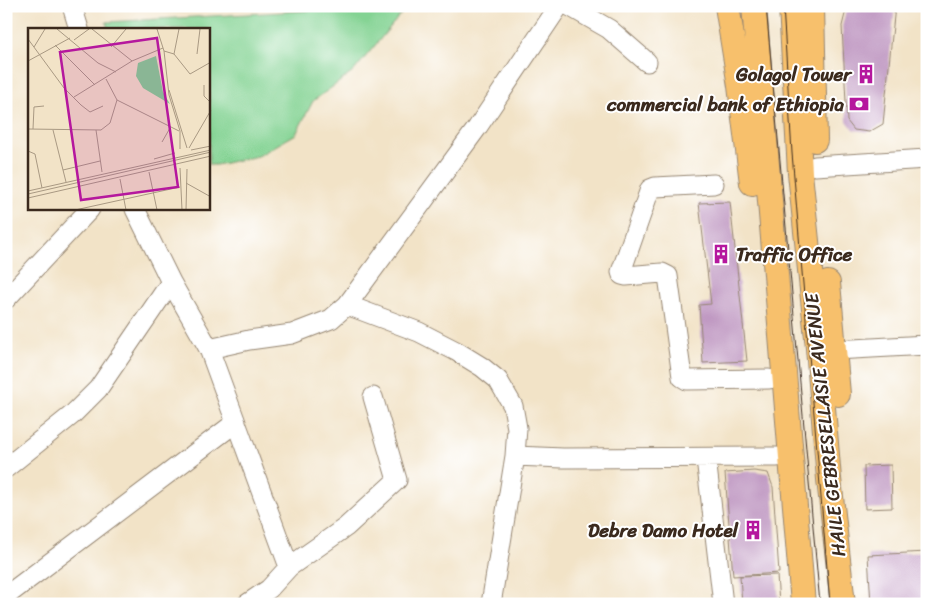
<svg xmlns="http://www.w3.org/2000/svg" width="933" height="610" font-family="Sriracha,sans-serif">
<style>
.green{fill:#83d393;stroke:#5f7e58}
.building{fill:#c099c2}
.lines{fill:none;stroke-linecap:round;stroke-linejoin:round}
.minor-casing{stroke:#968672;stroke-width:21}
.major-casing{stroke:#968672;stroke-width:26}
.minor{stroke:#fff;stroke-width:19}
.major{stroke:#f7c06c;stroke-width:24}
.tram{stroke:#3b2a1e;stroke-width:1}
.labels{text-anchor:middle;dominant-baseline:central;stroke-width:4;stroke-linejoin:round;paint-order:stroke}
.poi-label{font-size:19px;font-weight:bold;fill:#3b2a1e;stroke:#fff;text-anchor:end}
.street-label{font-size:19px;fill:#3b2a1e;stroke:#fff}
.inset-road{fill:none;stroke:#a99983;stroke-width:1}
.view{fill:#b5179e;fill-opacity:0.15;stroke:#b5179e;stroke-width:2.5}
.inset-edge{fill:none;stroke:#3b2a1e;stroke-width:2.5}
</style>
<rect width="100%" height="100%" fill="#fff"/>
<filter id="ink" filterUnits="userSpaceOnUse"><feTurbulence type="fractalNoise" baseFrequency=".02" numOctaves="2"/><feDisplacementMap in="SourceGraphic" scale="10" xChannelSelector="R" yChannelSelector="G"/><feConvolveMatrix kernelMatrix="1 2 1 2 8 2 1 2 1" color-interpolation-filters="sRGB"/></filter>
<filter id="wash" filterUnits="userSpaceOnUse"><feTurbulence type="fractalNoise" baseFrequency=".0096" numOctaves="4" result="noise"/><feDisplacementMap in="SourceGraphic" scale="20" xChannelSelector="R" yChannelSelector="G"/><feGaussianBlur stdDeviation="1.12" result="paint"/><feColorMatrix in="noise" values="0 0 0 0 0 0 0 0 0 0 0 0 0 0 0 0 0 1.4 0 .05"/><feComposite in="paint" operator="in"/></filter>
<g filter="url(#wash)">
<rect width="100%" height="100%" fill="#f2e3c7"/>
<path class="green" d="M345,6h60l-4,8 -48,58 -40,29 -17,33 -38,22 -42,9h-7v-136h-101l-2,-7 231,-13z"/>
<g id="blocks">
<path class="building" d="M849,6h46l-12,118 -14,8 -15,-2 -7,-9 -5,-95 4,-16z
M730,202l17,159 -44,2 -4,-58 12,-1 -12,-101z
M891,465l1,43 -27,1 -1,-43z
M754,471l14,2 5,14 6,86 -46,3 -8,-103z
M927,552v52h-56l-3,-49z
M777,575l2,29h-37l-2,-28z"/>
</g>
</g>
<g filter="url(#ink)">
<use href="#blocks" fill-opacity="0" stroke="#968672" stroke-width="1"/>
<g class="lines">
<defs>
<path id="minor" d="M72,6l7,23
M569,6l40,23 38,33
M815,166l112,-7
M714,184l-59,3 -5,2 -29,83 1,3 4,1 36,-3 6,3 14,101 5,3 82,-1
M135,209l36,73 38,67 80,218
M6,299l84,-90
M347,305l72,27 37,19 26,16 16,13 15,26 4,22 -2,28 -24,148
M209,349l40,-9 43,-6 39,-15 16,-14 130,-177 82,-122
M835,350l92,-5
M515,456l48,2 214,-1
M706,458l17,146
M6,468l66,-53 26,-26 73,-107
M6,596l229,-173
M247,604l22,-15 20,-22 57,-40 51,-47 -24,-83"/>
<path id="major" d="M727,6l13,80 12,97
M754,6l49,598
M791,6l9,167 18,175 11,131 14,125
M812,6l3,134
M828,283l10,111"/>
</defs>
<use href="#minor" class="minor-casing"/>
<use href="#major" class="major-casing"/>
<use href="#minor" class="minor"/>
<use href="#major" class="major"/>
<path class="tram" d="M766,6l54,598
M783,6l9,147 38,451"/>
</g>
</g>
<defs>
<symbol id="building-bare" viewBox="-9 -9 18 18"><path d="M-4-6H4V6H1V3H-1V6H-4ZM-2.5-4.3h1.7v1.8h-1.7ZM.8-4.3h1.7v1.8H.8ZM-2.5-1h1.7V.8h-1.7ZM.8-1h1.7V.8H.8Z" fill="#b5179e" stroke="#fff" stroke-width="2.5" paint-order="stroke"/></symbol>
<symbol id="bank-bare" viewBox="-9 -9 18 18"><path d="M-6-4H6V4H-6ZM0-2.3a2.3 2.3 0 1 0 0 4.6a2.3 2.3 0 1 0 0-4.6Z" fill="#b5179e" stroke="#fff" stroke-width="2.5" paint-order="stroke"/></symbol>
</defs>
<g fill-rule="evenodd">
<use href="#building-bare" x="852" y="60" width="28" height="28"/>
<use href="#bank-bare" x="845" y="90" width="28" height="28"/>
<use href="#building-bare" x="707" y="240" width="28" height="28"/>
<use href="#building-bare" x="739" y="516" width="28" height="28"/>
</g>
<g class="labels">
<g class="poi-label">
<text x="851" y="74">Golagol Tower</text>
<text x="844" y="104">commercial bank of Ethiopia</text>
<text x="736" y="254" text-anchor="start">Traffic Office</text>
<text x="738" y="530">Debre Damo Hotel</text>
</g>
<g class="street-label">
<text transform="translate(825 425) rotate(-96)">HAILE GEBRESELLASIE AVENUE</text>
</g>
</g>
<g transform="translate(28 28)">
<rect width="182" height="182" fill="#f2e3c7"/>
<path d="M128,28l7,36 7,12 -27,-16 -7,-12 2,-13z" fill="#83d393"/>
<path class="inset-road" d="M29,1l41,34 18,9M64,1l40,32M129,1l7,22 5,44 11,36v18M0,11l36,49 17,17 9,7 13,-6M46,12l15,-11M27,17l40,40M6,19l11,-18M83,19l15,-18M136,23l10,3 5,-25M146,26l16,20 21,-12M169,26l3,-25M0,33l42,-23M78,51l11,21 62,31M176,57v11l7,7M141,62l18,58M46,69l58,-36 31,-13M0,101l73,1 9,-7 7,-23M5,101l1,-22 10,-1M25,102l13,52M68,102l6,42M134,114l8,-14M161,120l22,-38M163,122l20,-4M0,123l7,3 7,34M126,131l21,-6M152,140l2,42M35,142l37,-9M121,144l8,38M92,151l6,31M158,155l25,14M0,163l183,-41M0,166l183,-42M0,170l183,-42M47,182l105,-23M158,182l1,-41"/>
<path class="view" d="M129,10l21,149 -97,13 -21,-148z"/>
<rect width="182" height="182" class="inset-edge"/>
</g>
<rect width="933" height="610" fill="none" stroke="#fff" stroke-width="25"/>
</svg>
